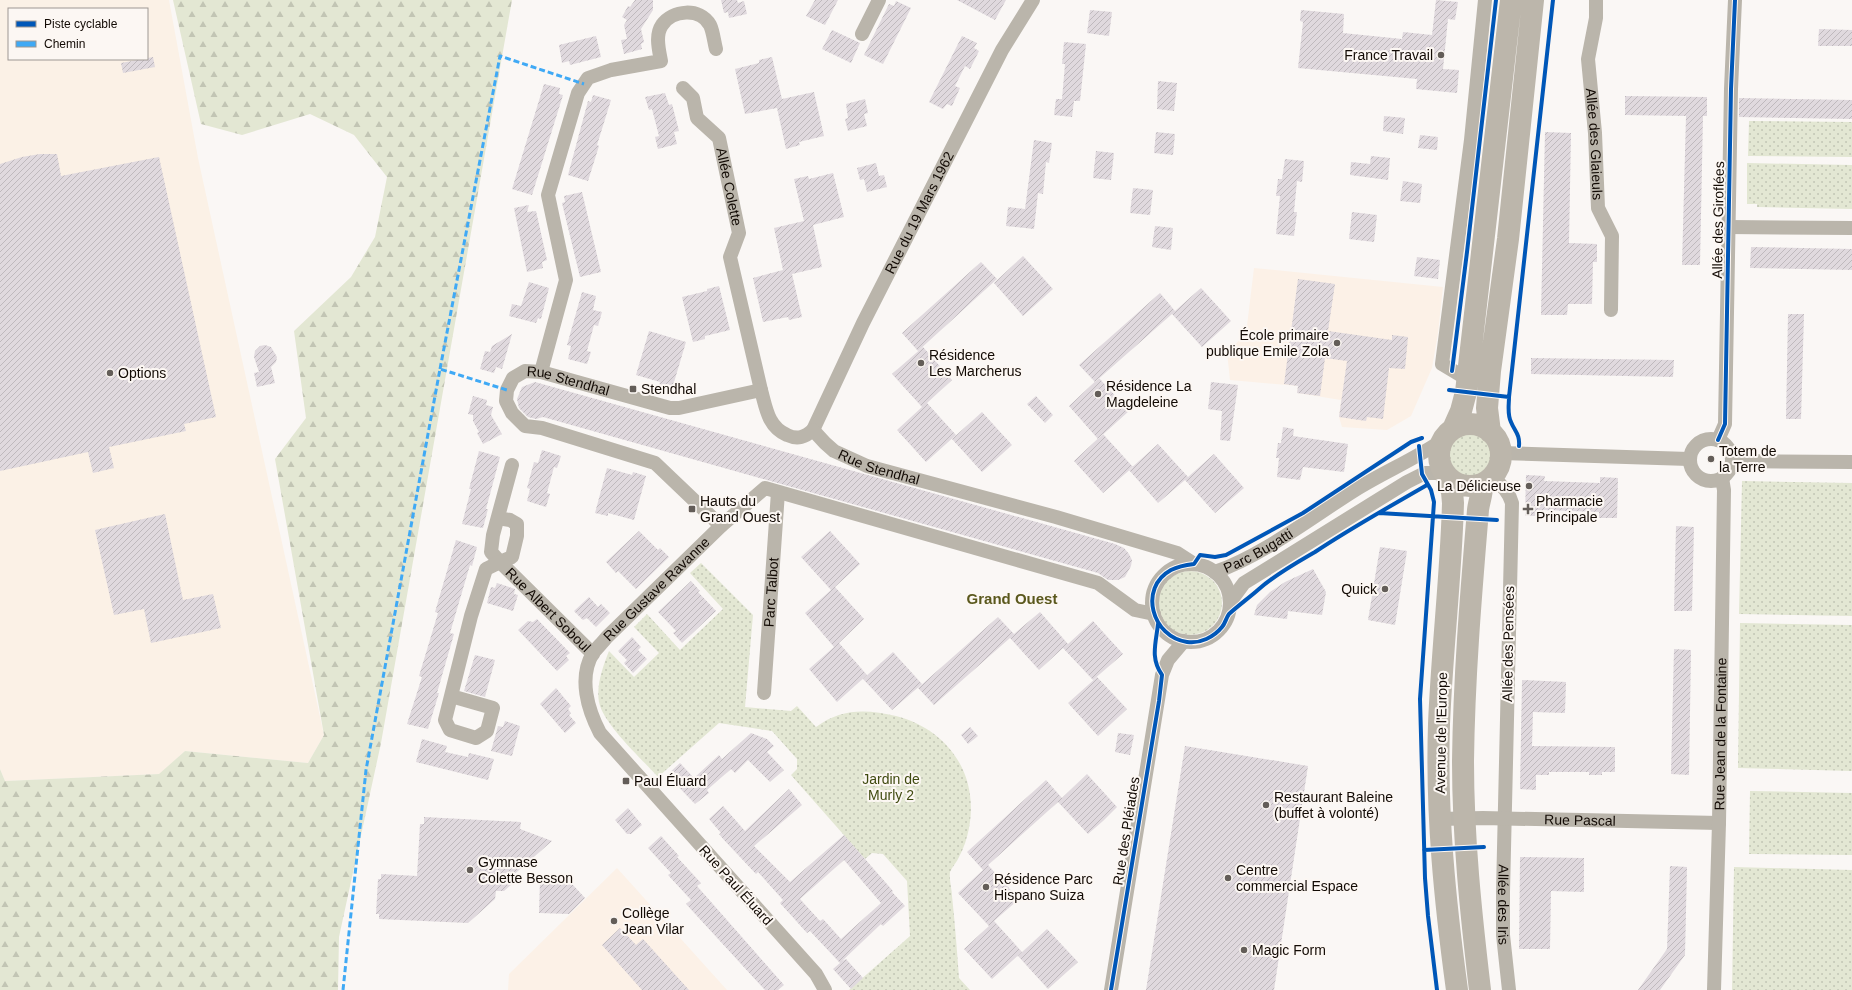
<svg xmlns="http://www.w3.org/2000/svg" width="1852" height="990" font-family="Helvetica,sans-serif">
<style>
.industrial{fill:#fbf1e6;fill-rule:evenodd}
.built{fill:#fcf1e7}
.grass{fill:url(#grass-dots)}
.forest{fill:url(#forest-firs)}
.building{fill:url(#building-hatch);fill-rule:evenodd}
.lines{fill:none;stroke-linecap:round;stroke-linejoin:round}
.minor{stroke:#bab5ab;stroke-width:14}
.primary{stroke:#bcb6ab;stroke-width:22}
.quiet{stroke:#3fa9f5;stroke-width:3;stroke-dasharray:6 3;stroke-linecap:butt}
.cycleway-casing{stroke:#fcf7f3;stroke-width:6}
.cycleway{stroke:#0057b8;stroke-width:4}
.poi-dot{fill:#635d58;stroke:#fcf7f3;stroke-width:1.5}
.labels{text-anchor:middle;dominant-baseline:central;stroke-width:4;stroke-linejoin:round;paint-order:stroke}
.poi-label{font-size:14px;fill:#120a04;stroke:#fcf7f3;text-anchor:start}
.street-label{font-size:14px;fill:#120a04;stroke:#fcf7f3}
.park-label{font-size:14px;fill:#3f4a0f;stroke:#fcf7f3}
.neighbourhood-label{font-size:15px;font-weight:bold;fill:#5a581d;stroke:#fcf7f3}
</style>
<defs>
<pattern id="grass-dots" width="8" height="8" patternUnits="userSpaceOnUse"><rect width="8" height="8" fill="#e3e7d3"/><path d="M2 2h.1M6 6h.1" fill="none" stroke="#c2c5b4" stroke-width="1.8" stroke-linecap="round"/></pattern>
<pattern id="forest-firs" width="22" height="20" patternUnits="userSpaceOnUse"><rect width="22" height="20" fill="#e3e7d3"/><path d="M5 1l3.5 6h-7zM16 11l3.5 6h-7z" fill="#c2c5b4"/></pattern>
<pattern id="building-hatch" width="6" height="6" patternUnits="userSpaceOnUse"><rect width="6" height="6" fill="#e0d9de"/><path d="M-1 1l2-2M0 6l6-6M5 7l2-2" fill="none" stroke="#bfb9bd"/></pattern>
</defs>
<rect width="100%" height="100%" fill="#faf7f5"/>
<path class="industrial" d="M0,0h169l29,158 126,577 -16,28 -123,-12 -25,23 -155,7 -5,-12zM9,9h138v50h-138z"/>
<path class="built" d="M1254,268l189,19 -5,46 -6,35 -21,48 -24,14 -45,-3 -3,-10 2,-17 -44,-7 1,-7 -68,-6 -3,-28 19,-18z
M617,868l110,122h-219l1,-16z"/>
<path class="grass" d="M1749,121l103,1v35l-104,-1z
M1747,163l105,2v44l-95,-2v-3h-10z
M1447 455a22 22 0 1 1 44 0a22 22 0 1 1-44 0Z
M1742,481l110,2v133l-113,-2z
M701,563l52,52 -8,92 46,4 6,-5 19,21c25,-19 51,-18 80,-11 53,14 83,59 73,112 -2,10 -5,20 -10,29 -2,5 -7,10 -9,15 -1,7 2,18 2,24 3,28 5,55 7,82l11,12h-121l61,-54 -3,-55 -24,-27 -11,-1 -7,6 -74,-84 6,-6v-10l-25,-28 -53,-8 -61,54c-15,-17 -55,-53 -59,-75 -3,-16 4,-36 10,-51l25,26 25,-24 -25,-26 13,-13 33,36 43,-41 -33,-36z
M1158 603a32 32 0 1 1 64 0a32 32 0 1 1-64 0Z
M1740,623l112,2v146l-114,-3z
M1750,791l102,2v62l-103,-1z
M1734,867l118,3v120h-120z"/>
<path class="forest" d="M173,0h339l-131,743 -42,194 -1,53h-338v-221l5,12 154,-7 26,-23 123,12 16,-28 -49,-276 31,-41 -12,-87 57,-54 24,-40 12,-60 -33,-42 -44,-21 -68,21 -41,-11z"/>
<path class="building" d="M635,0h18v10l-12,19 3,13 -3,2 1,5 -18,5 -3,-14 6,-1 -3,-14 3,-5 -5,-3 6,-11 2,1z
M721,0h16l1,3 6,-2 3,13 -18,4 -1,-6 -4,1z
M815,0h23l-13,25 -19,-9z
M957,0h49l-11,20z
M1436,0l22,2 -3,18 -7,-1 -5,50 16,1 -2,23 -41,-4 1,-10 -119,-11 5,-46 -3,-1 1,-11 43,4 -1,19 59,6 1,-7 29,3z
M896,1l15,7 -28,56 -19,-9 25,-51 5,2z
M1090,10l22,2 -3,24 -22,-3z
M1819,29l33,1v16h-34z
M832,30l28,13 -9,20 -29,-14z
M596,36l5,21 -31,8 -1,-4 -7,2 -3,-18z
M962,36l15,7 -3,5 5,3 -9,18 -5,-3 -10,20 5,2 -8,18 -5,-2 -4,5 -14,-7z
M1064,42l22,2 -6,57h-6l-2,16 -18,-2 2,-16h6l3,-35h-3z
M153,57l2,10 -32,6 -2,-10z
M772,57l10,42 32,-7 10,44 -25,6 1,3 -14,4 -9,-41 -32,6 -10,-45 24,-6v-3z
M1158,81l19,2 -3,28 -17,-2z
M544,84l16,4 -1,6 4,1 -31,100 -20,-6z
M665,93l4,12 3,-1 7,27 -5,1 3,12 -19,5 -3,-12 4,-1 -7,-27 -3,1 -4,-13z
M593,95l18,5 -14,45 2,1 -11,35 -20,-6 20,-74 3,1z
M1625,96l82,1v19h-4l-3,149h-18l4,-149 -61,-1z
M1739,98l113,2v19l-113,-2z
M865,99l3,14 -4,1 3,12 -19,5 -3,-12 3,-1 -2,-14z
M1384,116l21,2 -2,16 -20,-3z
M1156,132l19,2 -2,21 -19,-2z
M1545,132l26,1 -2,110 28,1v18h-4l-1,42h-24l-1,11h-26z
M1420,135l18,2 -1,13 -19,-2z
M1034,140l18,3 -3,20 -3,-1 -3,32 -5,-1 -4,36 -28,-3 2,-19 17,2z
M1096,151l18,2 -3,27 -18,-2z
M40,154h17l4,22 98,-19 57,260 -32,7 2,7 -77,16 5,21 -21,5 -5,-21 -88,19v-307l22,-7z
M1371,156l19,2 -2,22 -38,-5 1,-13 19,2z
M1285,159l19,2 -2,21 -5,-1 -3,31h3l-3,24 -18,-2 4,-38h-4l2,-17h4z
M876,163l3,13 5,-1 3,12 -20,5 -3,-13 -4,1 -3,-12z
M833,173l11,44 -31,8 9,42 -30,7 10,43 -13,3 -1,-3 -25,5 -10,-44 30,-8 -9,-42 30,-7 -10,-42 14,-3 1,3z
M1403,181l19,3 -2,19 -20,-2z
M1133,188l20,2 -3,25 -20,-2z
M582,192l19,80 -21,5 -18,-74 3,-1 -1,-6z
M529,205l-2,7 9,-1 11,49 -5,2 1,6 -16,4 -13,-64z
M1352,212l25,3 -3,27 -25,-3z
M1155,226l18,2 -2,22 -19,-3z
M1751,247l101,2v21l-102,-2z
M1023,256l30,33 -30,27 -29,-33z
M1417,257l23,3 -2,19 -24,-3z
M981,262l16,17 -79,72 -16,-18z
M1298,279l37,5 -7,47 64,9v-5l16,2 -3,32 -16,-1 -6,51 -16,-2 -1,4 -27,-4 8,-56 -22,-3 -5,38 -23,-3 1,-7 -14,-2z
M529,282l20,6 -8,31 -3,-1 -2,5 -27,-7 3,-12 9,2z
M719,286l11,44 -25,6v3l-12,3 -11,-45 25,-6v-2z
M1201,288l30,33 -29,26 -30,-33 -77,68 -16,-17 81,-72 15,18z
M582,292l14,4 -3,14 9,2 -4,14 -4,-1 -7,26 4,1 -4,12 -19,-5 3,-13 -4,-1z
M1788,314h16l-3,105h-15z
M649,331l37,11 -14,47 -13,-4 1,-3 -24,-7z
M512,334l-10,35 -6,-2 -2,6 -14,-4 5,-18 5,1 2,-6z
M265,345l6,2 6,10 -1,5 -5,5 4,16 -18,4 -3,-14 5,-1 -5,-15 1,-6 5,-5z
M923,347l29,33 -25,23 29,32 -30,27 -29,-32 25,-23 -30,-33z
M1531,358l143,2 -1,17 -142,-3z
M1099,378l30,33 -31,28 -29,-33z
M535,382l580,162 9,4 5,6 3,6 -1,6 -6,11 -7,3h-10l-10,-7 -331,-93 -224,-63 -7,2 -8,-2 -9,-9 -2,-9 5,-12z
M1211,382l27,3 -8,56 -10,-1 2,-29 -14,-2z
M473,396l14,4 -1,5 7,2 -2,8 11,19 -19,10 -6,-11 2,-1 -6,-11v-6l-5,-1z
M1036,396l17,19 -8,8 -18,-19z
M982,412l30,33 -30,27 -30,-33z
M1283,427l11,2 -1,7 55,8 -4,28 -41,-5 -3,13 -23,-3 2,-19h-3l2,-15h3z
M1103,434l30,33 -30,26 -29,-32z
M1158,444l30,33 26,-23 30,34 -29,25 -30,-33 -27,23 -29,-33z
M542,450l19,6 -4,12 -3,-1 -7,26 3,1 -4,13 -19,-6 3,-12 -3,-1 7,-26 4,1z
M479,451l21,6 -14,52h2l-5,19 -21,-4 9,-35h-2z
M607,468l25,7 1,-3 13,4 -12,44 -26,-7v3l-13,-3z
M1526,475l19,1 -1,5 56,2v-6l18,1 -1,40h-18v-6l-56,-2v6h-18z
M165,514l18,86 30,-6 8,34 -70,15 -7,-34 -30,6 -19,-85z
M1676,526l18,1 -2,84h-18z
M639,531l19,19 2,-2 9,9 -33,32 -18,-18 -2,2 -10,-11z
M830,531l30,33 -25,23 29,32 -25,24 28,32 -30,27 -28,-33 25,-22 -29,-34 26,-23 -30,-33z
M456,540l21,7 -5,19 -2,-1 -20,68 4,1 -17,59h2l-11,36 -21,-5 15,-47 -3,-1 19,-63 -3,-1z
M1380,547l27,4 -12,74 -27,-5z
M1313,569l13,23 -4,23 -34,-4 -1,8 -33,-4 3,-10 13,-13 15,-10z
M691,581l9,10 -2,1 18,19 -34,32 -9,-10 3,-2 -18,-19z
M497,583l18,6 -1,5 4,1 -5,16 -26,-8 4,-16 4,1z
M589,597l9,10 3,-3 9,9 -14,14 -9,-9 -4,2 -9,-9z
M1040,612l28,32 25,-23 30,33 -30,26 -30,-32 -24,22 -29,-32 -76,67 -16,-17 80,-71 16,17z
M537,619l33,34 -4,3 3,4 -12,11 -39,-41 10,-9 5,1z
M632,637l9,10 -3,3 9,9 -14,14 -9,-10 3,-3 -9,-9z
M1674,649l17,1 -2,125 -18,-1z
M893,652l29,32 -30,26 -29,-31z
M475,655l20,5 -10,37 -21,-6z
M1097,677l30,32 -29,27 -30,-33z
M1522,680l44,2 -1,31 -32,-1 -1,34 83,1v25h-13v3h-13v-3h-40v3h-13v15l-16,-1z
M556,688l15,18 -3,3 3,4 -2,2 7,8 -11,10 -25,-29z
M505,721l15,5 -8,30 -21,-5 7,-25 5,1z
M970,727l8,9 -10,8 -7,-9z
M751,733l16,6 7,7 -7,6 17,18 -14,12 -22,-22 -13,13 -4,-4 -24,21 2,3 -14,11 -28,-29 13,-12 14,15 25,-23 3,4z
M1118,733l16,2 -4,20 -15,-3z
M422,739l25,7 -2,6 23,5 1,-4 25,6 -6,21 -72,-18z
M1185,746l123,20 -34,224h-128z
M1087,774l30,33 -14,14 -15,13 -30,-32 -70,63 31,34 -25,22 28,31 -30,27 -28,-30 25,-23 -31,-33 25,-23 -16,-18 79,-72 16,18z
M789,789l13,16 -48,41 36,36 54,-47 49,56 -1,1 13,14 -22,20 -2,-2 -39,37 4,-2 17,19 -12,11 -18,-20 7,-6 -30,-32 -3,2 -27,-30 3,-3 -25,-28 -2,2 -32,-34 -5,-6 2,-1 -12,-14 14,-13 22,25zM844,860l37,43 -40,36 -18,-20 -3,2 -20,-22z
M628,808l14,17 -11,9h-4l-12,-14z
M424,817l97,5 -1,7 32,12 -42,37 8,1 -14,12h-8l-1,8 -27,24 -89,-4v-5h-3l2,-35h3v-5l36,2 3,-52h4z
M661,836l18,20 -2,1 24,26 -4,3 87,99 -6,5h-13l-79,-86 5,-4 -23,-25 3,-2 -23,-25z
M1520,857l64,1v34l-33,-1 -1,58h-31z
M1670,866l17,1 -2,88 -25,35h-22l29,-41z
M540,880l33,1v4l12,13 -16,16 -30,-1z
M620,928l16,17 7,-6 46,51h-47l-40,-45z
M1047,929l31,33 -30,27 -30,-33z"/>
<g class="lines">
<g class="minor">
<path id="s1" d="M1596,0v18l-8,41 7,74 3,75 14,28 -1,74"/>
<path d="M862,34l17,-34"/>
<path id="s2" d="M683,88l10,10 4,20 22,20 20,95 -9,24 31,133"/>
<path d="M1729,227l123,1"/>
<path d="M541,372l25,-92 -18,-85 30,-102 10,-15 23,-8 50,-9c-2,-11 -6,-26 1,-36 10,-15 38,-18 48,0 3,6 4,16 6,24"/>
<path d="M1467,379l-25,-15 29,-224 14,-140"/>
<path id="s3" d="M813,430l50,-107 139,-273 31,-50"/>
<circle cx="1711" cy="460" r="21"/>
<path d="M1718,440l7,-16 6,-335 4,-89"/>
<path d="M1501,453l188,6"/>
<path d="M1732,461l120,1"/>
<path id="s4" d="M1492,477c9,7 17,15 20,26l-9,389v43l6,55"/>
<path d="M498,518l12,2 7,4v12l-5,21 -12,5 -9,-10 2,-17 19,-70"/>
<path id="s5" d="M721,526l-66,-63 -113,-35 -17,-2 -13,-13 -6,-12 1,-11 6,-12 12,-7 16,1 129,36h9l82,-18c5,18 7,37 26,45 11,5 18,2 26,-5l12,13 9,8 33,15 189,51 121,36 17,11"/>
<circle cx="1191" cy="603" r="39"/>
<path id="s6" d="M1215,572c47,-16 97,-55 140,-82 29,-18 60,-31 88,-50"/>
<path d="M1230,602l14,-19 163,-101 18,-9h19"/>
<path id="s7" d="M764,693l14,-201"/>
<path id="s8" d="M451,696l42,12 -6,23 -11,7 -26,-8 -5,-10 26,-104 15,-47 14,-7 93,92"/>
<path id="s9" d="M1440,819l43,-1 236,5"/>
<path id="s10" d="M825,990l-9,-16 -216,-241c-12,-23 -22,-55 -7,-80 4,-5 10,-11 14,-16l114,-111 44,-38 333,95 37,27 19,4"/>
<path d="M1111,990l51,-315 6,-15 16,-19"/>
<path id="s11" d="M1714,990l5,-167 5,-333 -2,-12"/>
</g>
<path class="primary" d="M1439 455a31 31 0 1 1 62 0a31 31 0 1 1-62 0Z
M1453,429l8,-18 5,-19 45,-392
M1490,432l-3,-24 3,-37 18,-132 25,-239
M1446,476l6,16 1,11c-2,73 -11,147 -14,221 -3,89 6,178 18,266
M1480,990c-9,-76 -17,-152 -17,-229 1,-84 8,-167 15,-251 1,-9 5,-18 4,-26"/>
<path class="quiet" d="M440,369l60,-313 84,28
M343,990l23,-220 74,-401 67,21"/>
<defs>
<path id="cycleway" d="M1452,371l15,-119 29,-252
M1449,390l60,7
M1422,438l-11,4 -108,71 -77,42 -11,2 -15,-2 -6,9c-8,1 -15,2 -23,6 -33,18 -19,67 16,72 13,2 27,-5 35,-15 3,-3 4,-9 7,-13 10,-9 21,-17 30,-25 17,-15 37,-26 56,-37 36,-24 74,-45 112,-67
M1718,440l7,-16 6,-335 4,-89
M1419,446l3,28 9,16 3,12 -14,197 5,179 3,38 9,74
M1519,446c1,-12 -4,-14 -8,-24 -4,-8 -2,-17 -2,-25l44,-397
M1379,513l118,7
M1424,850l60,-3
M1111,990l48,-289 3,-26c-12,-17 -6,-32 -4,-51"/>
</defs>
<use href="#cycleway" class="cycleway-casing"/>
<use href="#cycleway" class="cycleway"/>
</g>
<g class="poi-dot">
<circle cx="1441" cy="55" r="4"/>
<circle cx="1337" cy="343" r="4"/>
<circle cx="921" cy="363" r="4"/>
<circle cx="110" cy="373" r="4"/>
<rect x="629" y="385" width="8" height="8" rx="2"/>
<circle cx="1098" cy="394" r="4"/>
<circle cx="1711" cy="459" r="4"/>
<circle cx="1529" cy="486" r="4"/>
<rect x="688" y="505" width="8" height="8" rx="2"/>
<path d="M1526 503h4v4h4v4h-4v4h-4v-4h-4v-4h4z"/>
<circle cx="1385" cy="589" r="4"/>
<rect x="622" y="777" width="8" height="8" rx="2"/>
<circle cx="1266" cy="805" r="4"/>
<circle cx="470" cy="870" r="4"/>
<circle cx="1228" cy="878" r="4"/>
<circle cx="986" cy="887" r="4"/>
<circle cx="614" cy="921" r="4"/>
<circle cx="1244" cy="950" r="4"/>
</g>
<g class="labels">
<g class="poi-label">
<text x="1433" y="55" text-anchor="end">France Travail</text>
<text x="1329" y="335" text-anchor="end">École primaire<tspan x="1329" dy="16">publique Emile Zola</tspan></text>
<text x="929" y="355">Résidence<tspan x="929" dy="16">Les Marcherus</tspan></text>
<text x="118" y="373">Options</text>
<text x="1106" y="386">Résidence La<tspan x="1106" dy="16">Magdeleine</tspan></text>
<text x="641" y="389">Stendhal</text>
<text x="1719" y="451">Totem de<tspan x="1719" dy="16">la Terre</tspan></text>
<text x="1521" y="486" text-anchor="end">La Délicieuse</text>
<text x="700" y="501">Hauts du<tspan x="700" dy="16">Grand Ouest</tspan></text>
<text x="1536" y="501">Pharmacie<tspan x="1536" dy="16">Principale</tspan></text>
<text x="1377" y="589" text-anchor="end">Quick</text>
<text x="634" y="781">Paul Éluard</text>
<text x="1274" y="797">Restaurant Baleine<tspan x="1274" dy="16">(buffet à volonté)</tspan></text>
<text x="478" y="862">Gymnase<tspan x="478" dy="16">Colette Besson</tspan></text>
<text x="1236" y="870">Centre<tspan x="1236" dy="16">commercial Espace</tspan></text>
<text x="994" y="879">Résidence Parc<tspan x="994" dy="16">Hispano Suiza</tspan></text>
<text x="622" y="913">Collège<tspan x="622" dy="16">Jean Vilar</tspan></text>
<text x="1252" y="950">Magic Form</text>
</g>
<g class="street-label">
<text stroke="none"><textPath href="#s1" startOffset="145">Allée des Glaieuls</textPath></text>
<text stroke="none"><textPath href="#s2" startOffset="114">Allée Colette</textPath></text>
<text stroke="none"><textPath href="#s3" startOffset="242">Rue du 19 Mars 1962</textPath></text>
<text transform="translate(1718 220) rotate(-89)">Allée des Giroflées</text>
<text stroke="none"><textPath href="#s5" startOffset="341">Rue Stendhal</textPath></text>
<text stroke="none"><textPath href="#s5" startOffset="700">Rue Stendhal</textPath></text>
<text stroke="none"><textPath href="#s6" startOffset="48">Parc Bugatti</textPath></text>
<text stroke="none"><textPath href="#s10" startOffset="516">Rue Gustave Ravanne</textPath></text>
<text stroke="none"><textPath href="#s7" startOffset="101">Parc Talbot</textPath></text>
<text stroke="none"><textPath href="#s8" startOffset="359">Rue Albert Soboul</textPath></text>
<text transform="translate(1508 644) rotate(-89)">Allée des Pensées</text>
<text transform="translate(1441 733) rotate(-89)">Avenue de l'Europe</text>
<text stroke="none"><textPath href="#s11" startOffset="256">Rue Jean de la Fontaine</textPath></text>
<text stroke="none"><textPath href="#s9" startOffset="140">Rue Pascal</textPath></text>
<text transform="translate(1126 831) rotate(-81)">Rue des Pléiades</text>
<text transform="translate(736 885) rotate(48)">Rue Paul Éluard</text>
<text stroke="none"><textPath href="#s4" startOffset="435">Allée des Iris</textPath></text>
</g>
<g class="park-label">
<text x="891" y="779">Jardin de<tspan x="891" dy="16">Murly 2</tspan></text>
</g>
<g class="neighbourhood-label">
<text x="1012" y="598">Grand Ouest</text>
</g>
</g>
<rect x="8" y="8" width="140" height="52" fill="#fcf7f3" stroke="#9e9893"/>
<rect x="16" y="21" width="20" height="6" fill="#0057b8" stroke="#9e9893"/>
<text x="44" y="28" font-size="12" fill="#120a04">Piste cyclable</text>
<rect x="16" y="41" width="20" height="6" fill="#3fa9f5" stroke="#9e9893"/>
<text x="44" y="48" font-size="12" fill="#120a04">Chemin</text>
</svg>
